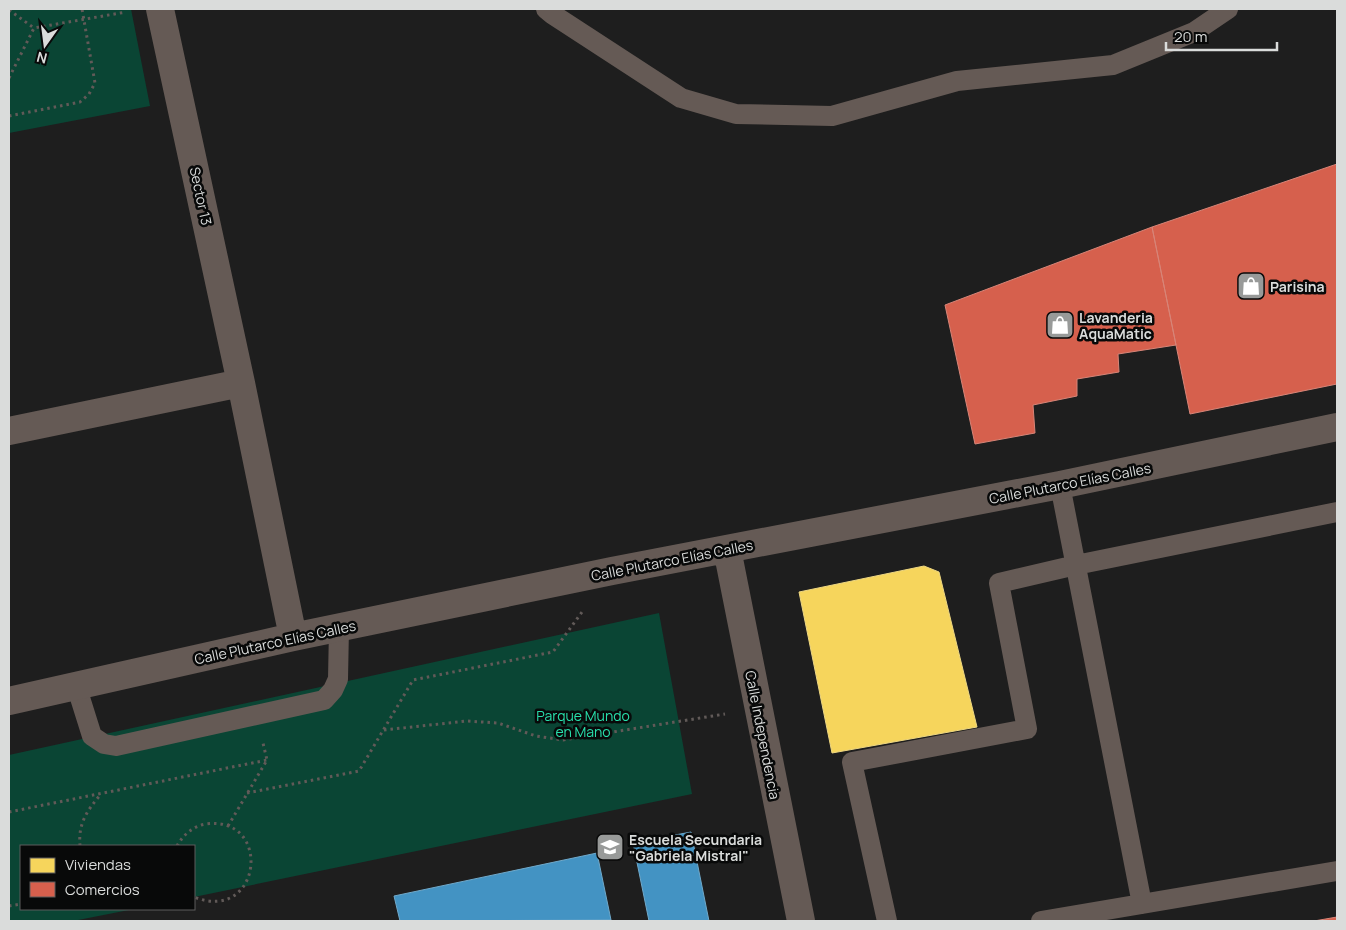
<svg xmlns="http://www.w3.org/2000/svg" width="1346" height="930" font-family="Manrope,sans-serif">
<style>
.green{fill:#0a4534}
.homes{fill:#f6d55c;stroke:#eed782}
.shops{fill:#d6604d;stroke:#d78578}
.schools{fill:#4393c3;stroke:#70a9ca}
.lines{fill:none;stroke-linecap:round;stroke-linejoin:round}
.path{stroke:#615a58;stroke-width:3;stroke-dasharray:2.5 4;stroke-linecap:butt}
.lane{stroke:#655a55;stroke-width:20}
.street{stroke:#655a55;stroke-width:28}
.labels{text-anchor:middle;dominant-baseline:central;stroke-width:5;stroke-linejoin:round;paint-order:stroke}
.street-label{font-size:14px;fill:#dadcdb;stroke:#080909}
.poi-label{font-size:14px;font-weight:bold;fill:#dadcdb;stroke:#080909;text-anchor:start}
.park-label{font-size:14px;fill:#28e0ac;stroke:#080909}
</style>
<rect width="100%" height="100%" fill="#1e1e1e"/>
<path class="green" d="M9,9h122l19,97 -141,27z
M659,613l33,181 -498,103v-51h-173v63h113l-61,12h-64v-166z"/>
<path class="homes" d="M924,566l15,6 38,155 -145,26 -33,-161z"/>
<path class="shops" d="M1337,164v220l-147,30 -38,-187z
M1152,227l24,118 -58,9 1,18 -42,7v17l-44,9 2,28 -60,11 -30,-139z
M1337,917v4h-23z"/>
<path class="schools" d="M691,832l18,89h-60l-16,-78z
M597,853l14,67 -211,1 -6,-25z"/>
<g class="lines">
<path class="path" d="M9,10l25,18
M9,78l25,-50 92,-16
M9,116l71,-14 9,-8 6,-11 -13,-74
M384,730l83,-9 31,2 38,13 27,4 162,-26
M247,793l112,-22 54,-91 140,-28 29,-40
M9,812l258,-52
M228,826l39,-66 -4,-17
M80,846c-2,-23 7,-35 21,-52
M177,846c6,-11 16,-20 29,-22 67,-9 56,100 -12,73
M9,906l12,-2"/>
<path class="lane" d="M546,9l6,5 129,84 55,16 96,2 125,-35 156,-16 81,-33 34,-23
M1060,485l82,419
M76,685l16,51 12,8 12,2 208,-46 9,-10 5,-11 1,-51
M887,921l-35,-159 175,-33 -28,-146 77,-18 261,-53
M1041,921l296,-50"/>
<path class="street" d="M160,9l81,374 52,254
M9,431l232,-48
M727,549l74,372
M9,701l284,-64 319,-66 448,-86 277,-58"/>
</g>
<defs>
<symbol id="shop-square" viewBox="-11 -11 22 22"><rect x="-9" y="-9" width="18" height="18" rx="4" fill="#989a99" stroke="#080909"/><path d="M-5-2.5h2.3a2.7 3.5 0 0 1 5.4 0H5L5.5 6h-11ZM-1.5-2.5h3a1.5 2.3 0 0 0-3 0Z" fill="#fff"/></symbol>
<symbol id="school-square" viewBox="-11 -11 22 22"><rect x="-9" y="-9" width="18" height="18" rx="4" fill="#989a99" stroke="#080909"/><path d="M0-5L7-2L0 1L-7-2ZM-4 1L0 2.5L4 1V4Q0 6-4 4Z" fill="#fff"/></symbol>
</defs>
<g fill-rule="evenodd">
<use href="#shop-square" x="1235" y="270" width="32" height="32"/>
<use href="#shop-square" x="1044" y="309" width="32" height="32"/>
<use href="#school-square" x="594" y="831" width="32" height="32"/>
</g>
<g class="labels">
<g class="street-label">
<text transform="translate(201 196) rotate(78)">Sector 13</text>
<text transform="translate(1070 483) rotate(-11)">Calle Plutarco Elías Calles</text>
<text transform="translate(672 560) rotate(-11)">Calle Plutarco Elías Calles</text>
<text transform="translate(275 642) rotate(-12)">Calle Plutarco Elías Calles</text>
<text transform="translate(763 735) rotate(79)">Calle Independencia</text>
</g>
<g class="poi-label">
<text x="1270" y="286">Parisina</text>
<text x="1079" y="317">Lavanderia<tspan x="1079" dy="16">AquaMatic</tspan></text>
<text x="629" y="839">Escuela Secundaria<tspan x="629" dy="16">"Gabriela Mistral"</tspan></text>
</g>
<g class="park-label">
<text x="583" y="715">Parque Mundo<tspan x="583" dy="16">en Mano</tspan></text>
</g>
</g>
<rect width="1346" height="930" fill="none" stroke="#dadcdb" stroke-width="20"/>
<rect x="20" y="845" width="175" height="65" fill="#080909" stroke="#5c5d5d"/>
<rect x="30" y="858" width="25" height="15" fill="#f6d55c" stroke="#5c5d5d"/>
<text x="65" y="870" font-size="15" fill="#dadcdb">Viviendas</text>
<rect x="30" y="882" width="25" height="15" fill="#d6604d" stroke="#5c5d5d"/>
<text x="65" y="895" font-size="15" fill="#dadcdb">Comercios</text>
<g transform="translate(45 45) rotate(194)" stroke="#080909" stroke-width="4" paint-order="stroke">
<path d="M0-4L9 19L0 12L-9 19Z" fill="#dadcdb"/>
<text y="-8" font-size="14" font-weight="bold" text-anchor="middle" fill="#dadcdb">N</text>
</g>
<path d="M1166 42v8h111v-8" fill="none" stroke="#dadcdb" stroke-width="2.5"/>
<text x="1174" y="42" font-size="15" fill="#dadcdb" stroke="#080909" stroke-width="4" paint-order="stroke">20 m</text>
</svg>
